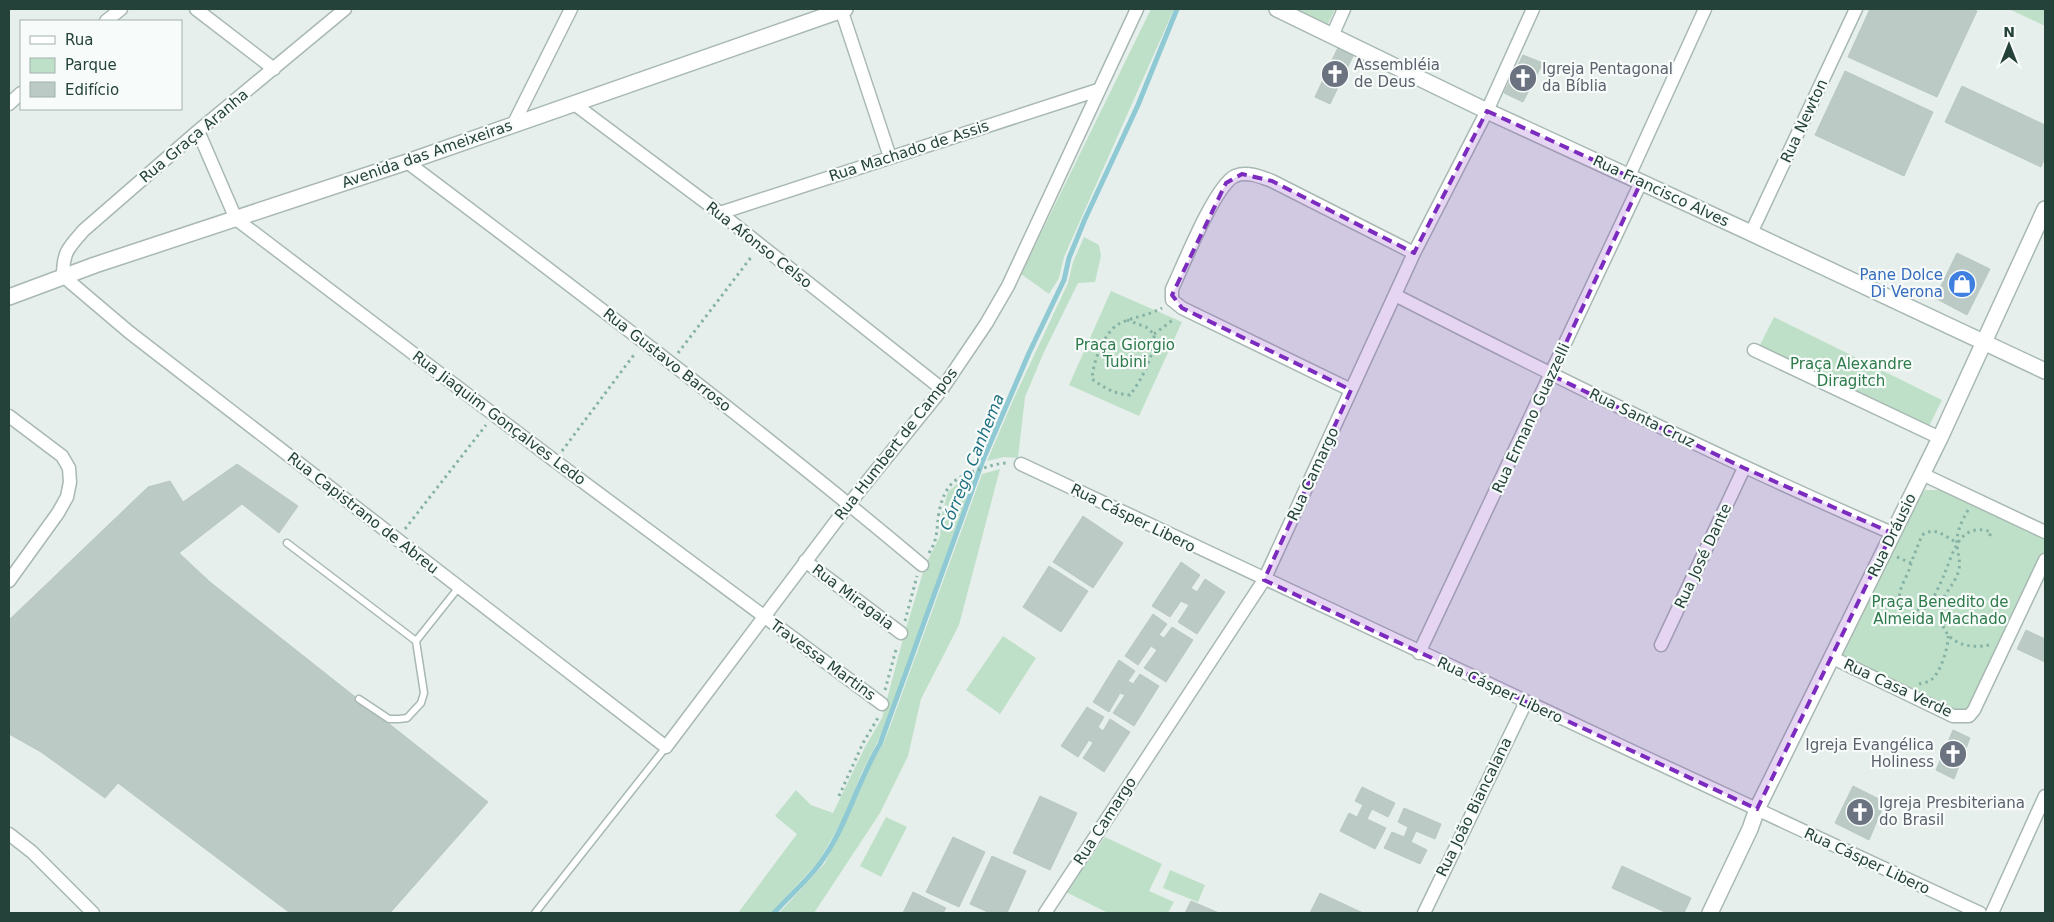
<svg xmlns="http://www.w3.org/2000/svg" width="2054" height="922" font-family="'DejaVu Sans',sans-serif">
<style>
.green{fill:#bfe0c8}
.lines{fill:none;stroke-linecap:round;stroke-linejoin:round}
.stream{stroke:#8ec9d4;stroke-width:5}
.building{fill:#bbcac4;stroke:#b8c9c2}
.service-casing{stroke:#a8b8b2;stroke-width:9}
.minor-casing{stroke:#a8b8b2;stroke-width:15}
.tertiary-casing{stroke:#a8b8b2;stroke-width:18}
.path{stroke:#86b3a5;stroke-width:3;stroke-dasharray:2.5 4;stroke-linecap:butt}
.service{stroke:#fff;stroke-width:6}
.minor{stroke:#fff;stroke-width:12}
.tertiary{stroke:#fff;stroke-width:15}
.marked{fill:#7b2cbf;fill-opacity:0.2;stroke:#7b2cbf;stroke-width:4;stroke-dasharray:10 6;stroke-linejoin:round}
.labels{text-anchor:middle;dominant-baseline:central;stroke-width:4.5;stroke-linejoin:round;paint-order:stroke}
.worship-label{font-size:15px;fill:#5b616d;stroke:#f7fbf9;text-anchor:start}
.street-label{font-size:15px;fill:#24423a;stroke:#f7fbf9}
.shop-label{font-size:15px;fill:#366cbe;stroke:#f7fbf9;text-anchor:end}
.park-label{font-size:15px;fill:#2d7a4b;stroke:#f7fbf9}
.water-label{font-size:16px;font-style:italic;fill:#1c6f80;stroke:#f7fbf9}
</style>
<rect width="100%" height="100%" fill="#e6efeb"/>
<path class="green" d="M1151,9h23l-110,248 -5,21 -10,16 -28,-20z
M1283,9h52l-10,21z
M2009,9h36v17z
M1084,237l15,8 2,11 -6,26 -17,1 -34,69 -19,45 -7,61 -14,-1 -17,4 27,-63 54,-115 5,-21z
M1111,291l71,31 -43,94 -70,-31z
M1774,317l168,83 -14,28 -168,-83z
M1000,469l-41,156 -38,74 -13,57 -28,57 -66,100h-35l46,-50 24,-48 16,-41 17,-28 9,-22 91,-250z
M975,474l-89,251 -25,49 -15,40 -27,47 -48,52h-33l59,-79 -22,-18 21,-26 15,15 22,8 32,-66 17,-29 22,-83 21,-69 15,-30 2,-23 6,-21 9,-8z
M1925,490h20l100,45v17l-77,163h-12l-117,-58 72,-151z
M1003,636l33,22 -36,56 -34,-24z
M886,817l21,10 -26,50 -21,-11z
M1105,837l57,27 -13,27 25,11 -6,11h-60l-42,-21z
M1170,870l35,15 -7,17 -35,-14z"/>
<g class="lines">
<path class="stream" d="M774,913c15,-17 34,-33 47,-51 26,-36 36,-80 59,-118l103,-284 46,-107 35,-73 5,-22 16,-39 53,-114 39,-96"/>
</g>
<path class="building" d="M1870,9h102l5,2 -40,86 -89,-40z
M1340,43l16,7 -26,54 -15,-7z
M1523,55l20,8 -20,39 -19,-9z
M1845,71l88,41 -29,64 -89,-41z
M1962,86l83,39v32l-4,10 -96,-45z
M1957,253l33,16 -23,46 -32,-17z
M237,464l61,42 -19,27 -37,-29 -63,49 31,29 278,220 -98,111h-100l-172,-130 -13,15 -64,-46 -32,-18v-114l139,-133 22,-6 13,21z
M1083,516l40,27 -30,45 -40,-26z
M1181,562l19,13 -9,13 6,4 8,-13 20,13 -28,42 -19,-12 11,-17 -8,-4 -11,16 -18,-11z
M1049,566l39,25 -27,41 -38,-25z
M1153,614l14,10 -8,11 5,3 8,-11 21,13 -27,42 -22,-14 13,-18 -6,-4 -13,19 -13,-9z
M2026,630l19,9v23l-28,-13z
M1119,660l16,11 -7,10 5,3 7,-10 19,12 -25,40 -21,-13 12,-18 -5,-2 -11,19 -16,-10z
M1087,707l17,10 -6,10 5,4 7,-12 20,13 -26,40 -21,-14 10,-15 -4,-3 -11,17 -17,-11z
M1953,730l17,8 -16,41 -18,-9z
M1853,786l32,16 -16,38 -34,-17z
M1362,787l33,16 -7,14 -16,-8 -5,10 19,9 -11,21 -35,-18 9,-18 8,4 6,-12 -8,-4z
M1040,796l37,17 -27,57 -37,-17z
M1404,808l37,16 -6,15 -19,-8 -5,11 16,8 -7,14 -36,-16 8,-16 12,5 4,-10 -10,-5z
M953,837l32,15 -26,55 -33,-15z
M992,856l34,15 -19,42h-17l-20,-9z
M1622,866l69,32 -7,15h-17l-55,-25z
M913,892l33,16 -3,5h-40z
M1320,893l43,20h-53z
M1191,901l28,12h-34z"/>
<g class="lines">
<defs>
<path id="service" d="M287,543l129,98
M359,699l30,20h10l8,-1 14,-15 3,-10 -8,-52 43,-54
M535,913l131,-166"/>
<path id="minor" d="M196,9l78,60
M345,9l-147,122 -114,99c-16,18 -21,22 -21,46l66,56 537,415 183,-243 93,-115 44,-65 22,-38 129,-277
M841,9l49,148
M106,21l15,-12
M1332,36l12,-27
M573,103l147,110 222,176
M9,104l12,-11
M513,125l58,-116
M198,131l38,88 319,242 327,243
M407,162c174,131 348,263 515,403
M1629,176l76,-167
M720,213l378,-123
M1751,233l105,-224
M1395,295c164,84 328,165 497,238
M1754,350l186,88
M1351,390l-169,-82 -10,-8v-11c11,-23 43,-104 63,-113 13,-5 26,1 37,5l142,72
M9,416l53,40 7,12 1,14 -3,15 -9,16 -49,68
M1021,464c319,152 639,300 959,449
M1922,474l123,58
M805,561l96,72
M1661,645l83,-177
M1419,653l222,-471
M1833,658l120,58h16l5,-6 71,-150
M9,834l23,18 61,61
M1045,913l219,-333 150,-327 73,-142 46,-102
M1424,913l102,-211
M1992,913l53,-117"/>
<path id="tertiary" d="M1277,9l210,102 264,122 294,138
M9,297l86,-32 312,-103 438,-153
M1710,913l40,-84 7,-20 183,-371 105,-229"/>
</defs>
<use href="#service" class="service-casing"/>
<use href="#minor" class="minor-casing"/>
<use href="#tertiary" class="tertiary-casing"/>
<path class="path" d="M1127,320l19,7 8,7c1,21 -12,45 -24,61 -15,-1 -26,-7 -38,-16 1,-17 11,-44 25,-54 13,-8 31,-9 45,-17
M1154,334l20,-15
M678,353l74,-97
M562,451l74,-99
M1968,510c-5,9 -10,18 -11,29 -1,10 4,20 2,30 -3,15 -16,24 -19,38 -1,6 1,10 2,16 6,21 27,26 47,22
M405,529l81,-104
M929,553c10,-16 7,-24 10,-41 6,-28 16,-35 42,-43 9,-3 18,-6 27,-6
M1897,557l14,6 11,-28c14,-9 22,1 34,7
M1911,563c-2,15 -24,37 -1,44 6,2 11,4 16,3 7,-11 13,-23 18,-35 9,-21 15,-54 47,-43l-2,6
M905,621l12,-45
M1919,684c4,-1 9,-2 12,-4 9,-6 18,-34 17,-44
M885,690l12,-44
M839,796l24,-53 16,-27"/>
<use href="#service" class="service"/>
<use href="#minor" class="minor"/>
<use href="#tertiary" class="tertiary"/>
</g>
<path class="marked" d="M1487,111l154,71 -90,193 193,93 148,65 -135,276 -493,-229 87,-190 -169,-82 -10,-13 54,-112 16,-9 30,7 142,72z"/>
<defs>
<symbol id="church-disc" viewBox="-11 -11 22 22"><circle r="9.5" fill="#6b7280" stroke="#f7fbf9"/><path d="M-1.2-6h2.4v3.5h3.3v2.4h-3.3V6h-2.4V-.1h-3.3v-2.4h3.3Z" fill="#fff"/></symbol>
<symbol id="shop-disc" viewBox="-11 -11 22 22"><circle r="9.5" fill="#3f7fe0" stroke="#f7fbf9"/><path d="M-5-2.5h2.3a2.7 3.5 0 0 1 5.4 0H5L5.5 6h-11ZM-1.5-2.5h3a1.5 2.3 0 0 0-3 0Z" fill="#fff"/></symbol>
</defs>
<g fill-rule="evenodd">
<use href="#church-disc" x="1319" y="58" width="32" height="32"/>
<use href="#church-disc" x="1507" y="62" width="32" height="32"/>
<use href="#shop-disc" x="1946" y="268" width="32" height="32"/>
<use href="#church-disc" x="1937" y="738" width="32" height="32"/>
<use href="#church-disc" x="1844" y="796" width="32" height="32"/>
</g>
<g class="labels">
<g class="worship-label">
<text x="1354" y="65">Assembléia<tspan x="1354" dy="17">de Deus</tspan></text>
<text x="1542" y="69">Igreja Pentagonal<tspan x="1542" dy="17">da Bíblia</tspan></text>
<text x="1934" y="745" text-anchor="end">Igreja Evangélica<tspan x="1934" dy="17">Holiness</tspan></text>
<text x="1879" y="803">Igreja Presbiteriana<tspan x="1879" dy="17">do Brasil</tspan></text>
</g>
<g class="street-label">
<text transform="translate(1804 121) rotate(-65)">Rua Newton</text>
<text transform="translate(194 136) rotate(-40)">Rua Graça Aranha</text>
<text transform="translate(909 151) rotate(-18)">Rua Machado de Assis</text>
<text transform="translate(427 154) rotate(-19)">Avenida das Ameixeiras</text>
<text transform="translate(1661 191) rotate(25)">Rua Francisco Alves</text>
<text transform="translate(759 245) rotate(38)">Rua Afonso Celso</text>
<text transform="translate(667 360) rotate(38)">Rua Gustavo Barroso</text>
<text transform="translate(499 418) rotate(37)">Rua Jiaquim Gonçalves Ledo</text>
<text transform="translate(1531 418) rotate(-65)">Rua Ermano Guazzelli</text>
<text transform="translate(1642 418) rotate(26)">Rua Santa Cruz</text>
<text transform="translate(896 444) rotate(-52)">Rua Humbert de Campos</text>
<text transform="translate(1313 474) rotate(-65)">Rua Camargo</text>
<text transform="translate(363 513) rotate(38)">Rua Capistrano de Abreu</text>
<text transform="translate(1133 518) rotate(26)">Rua Cásper Libero</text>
<text transform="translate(1892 535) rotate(-64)">Rua Dráusio</text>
<text transform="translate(1703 556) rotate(-65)">Rua José Dante</text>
<text transform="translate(853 597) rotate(37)">Rua Miragaia</text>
<text transform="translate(823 660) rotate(36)">Travessa Martins</text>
<text transform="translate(1898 688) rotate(25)">Rua Casa Verde</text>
<text transform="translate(1500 690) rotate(25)">Rua Cásper Libero</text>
<text transform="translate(1474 807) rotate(-64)">Rua João Biancalana</text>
<text transform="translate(1105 821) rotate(-57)">Rua Camargo</text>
<text transform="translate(1867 861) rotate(25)">Rua Cásper Libero</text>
</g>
<g class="shop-label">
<text x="1943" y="275">Pane Dolce<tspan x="1943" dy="17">Di Verona</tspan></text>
</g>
<g class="park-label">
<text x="1125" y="345">Praça Giorgio<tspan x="1125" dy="17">Tubini</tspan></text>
<text x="1851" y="364">Praça Alexandre<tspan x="1851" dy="17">Diragitch</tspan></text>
<text x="1940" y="602">Praça Benedito de<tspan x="1940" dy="17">Almeida Machado</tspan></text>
</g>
<g class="water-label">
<text transform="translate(972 462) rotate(-68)">Córrego Canhema</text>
</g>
</g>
<rect width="2054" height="922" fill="none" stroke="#24423a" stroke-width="20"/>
<rect x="20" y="20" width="162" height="90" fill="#f7fbf9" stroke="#a3b1ad"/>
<rect x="30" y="36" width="25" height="8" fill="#ffffff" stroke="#a3b1ad"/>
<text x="65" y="45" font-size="15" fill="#24423a">Rua</text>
<rect x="30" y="58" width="25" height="15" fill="#bfe0c8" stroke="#a3b1ad"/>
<text x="65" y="70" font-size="15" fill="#24423a">Parque</text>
<rect x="30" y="82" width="25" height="15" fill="#bbcac4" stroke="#a3b1ad"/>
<text x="65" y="95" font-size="15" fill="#24423a">Edifício</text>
<g transform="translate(2009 45)" stroke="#f7fbf9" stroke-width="4" paint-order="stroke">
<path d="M0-4L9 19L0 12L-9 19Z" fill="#24423a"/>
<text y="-8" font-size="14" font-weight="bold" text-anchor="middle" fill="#24423a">N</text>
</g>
</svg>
